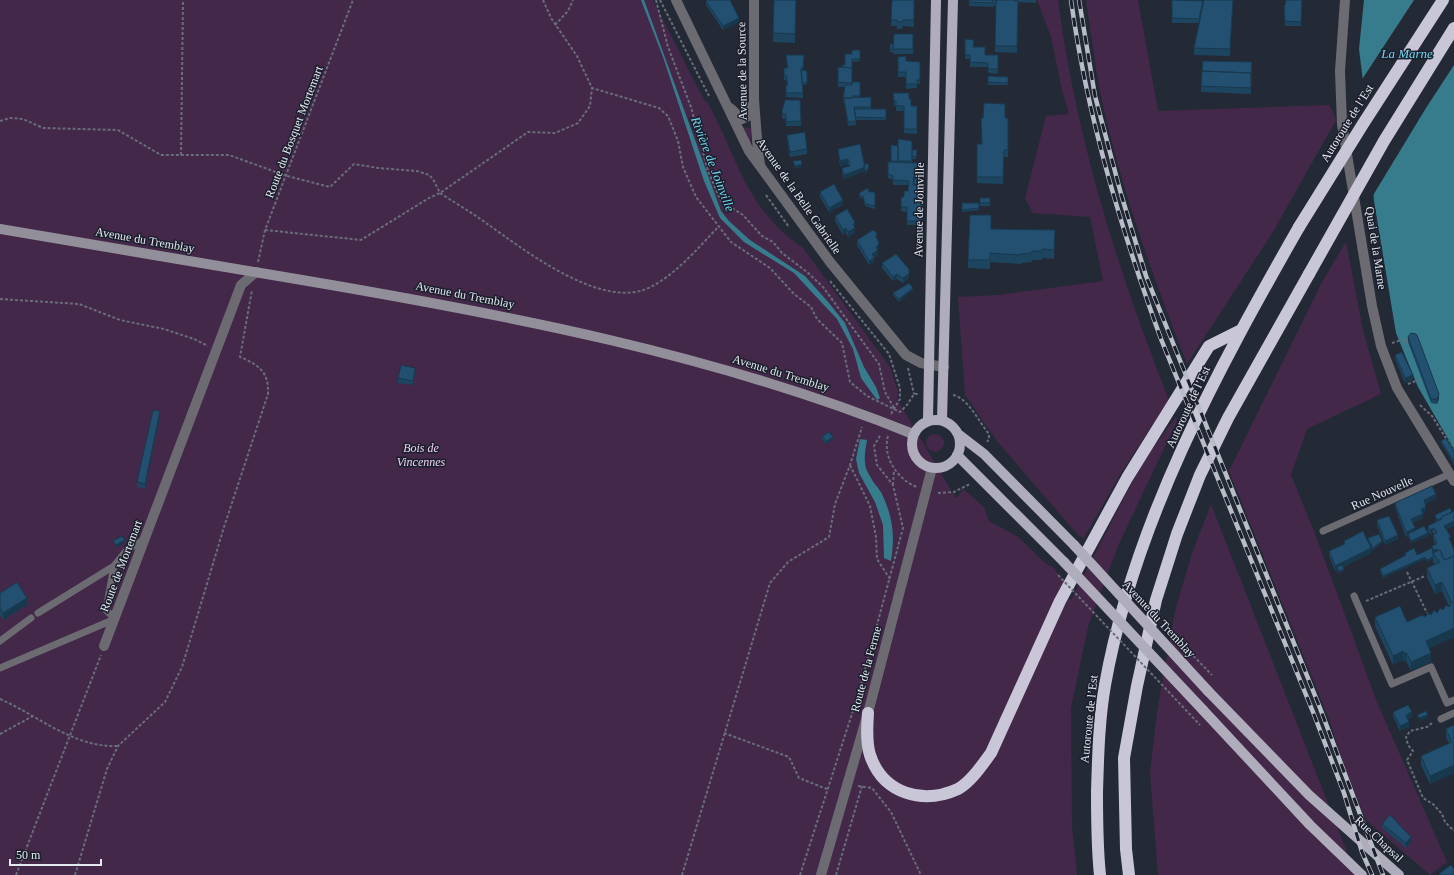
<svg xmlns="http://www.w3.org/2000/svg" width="1454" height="875" font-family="'Times New Roman',serif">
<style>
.green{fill:#432849}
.water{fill:#377c8d}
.pier{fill:#242936}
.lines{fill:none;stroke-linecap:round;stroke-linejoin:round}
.path{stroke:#696d79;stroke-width:2;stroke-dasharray:3 2;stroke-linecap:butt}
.service{stroke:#6c6b72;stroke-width:7}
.minor{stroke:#6c6b72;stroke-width:10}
.secondary{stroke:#928f9b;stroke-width:10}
.primary{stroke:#afacbb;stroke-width:10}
.motorway{stroke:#c9c6d7;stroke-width:12}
.rail-casing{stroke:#b9bdc7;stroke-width:4.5}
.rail{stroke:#1b1f2c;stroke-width:3;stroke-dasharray:9;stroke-linecap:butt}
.path-bridge{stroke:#696d79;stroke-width:2;stroke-dasharray:3 2;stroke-linecap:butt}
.primary-bridge{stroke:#afacbb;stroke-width:10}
.motorway-bridge{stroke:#c9c6d7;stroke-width:12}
.wall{fill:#1e4560}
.shaded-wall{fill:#18384e}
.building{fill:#235070;stroke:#18384e}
.labels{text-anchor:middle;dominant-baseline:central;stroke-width:3;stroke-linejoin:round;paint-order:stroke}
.street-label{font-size:12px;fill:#e4e8f0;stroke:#1b1f2c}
.park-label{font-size:12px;font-style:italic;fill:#f2d2f8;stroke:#1b1f2c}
.water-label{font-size:13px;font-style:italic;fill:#6fd8f2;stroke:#1b1f2c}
</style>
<rect width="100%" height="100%" fill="#242936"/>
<path class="green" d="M0,0h653l51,100 4,3c30,56 38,106 95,145l87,119 9,28 -2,4 57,96 3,3 6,-9 21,18 5,14 29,16 27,26 9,5 12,17 -7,5 12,10 72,-139 33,-44 1,4 -59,125 -30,81 -17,81 1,118 5,49h-1077z
M1037,0h21c18,138 60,272 111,400l-48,73 -37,65 -6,-3 -82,-95 -31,-45 -7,-98 40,-2 105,-14 -13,-64 -57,-4 -8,-15 21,-82 23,-2 -7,-24 -11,-53z
M1086,0h52l20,111 172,-6 6,15 -63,112 -86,132c-32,-82 -62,-164 -82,-250 -9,-37 -13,-76 -19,-114z
M740,127l11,1v19z
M1346,242l17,88 18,64 -74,35 -16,46 23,56 63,171 70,160 -17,13 -64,-55 -23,-57 -14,-44 -100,-248 93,-189z
M926 443a9 9 0 1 1 18 0a9 9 0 1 1-18 0Z
M1211,504l145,371h-198l-8,-102 7,-61 18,-101 17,-58z"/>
<path class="water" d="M641,0h3l77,211 8,10 21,19 55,36 24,27 16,20 19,44 12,20 4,11 -3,2 -16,-22 -8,-29 -16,-30 -43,-46 -50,-31 -24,-24 -16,-37 -41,-124z
M1364,0h90v449l-36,-62 -22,-54 -22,-132 -5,-71 -10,-81z
M860,439l7,1c-2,12 -5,25 3,36 3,7 9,12 12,18 11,24 13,41 9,67l-7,-3 -1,-33 -8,-23 -16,-29 -3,-14z"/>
<path class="pier" d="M1414,0h40v65l-28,43 -54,89 -11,-116z"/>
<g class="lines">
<path class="path" d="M543,0l8,18 26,38 15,32 67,20 9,8 10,25 5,26 13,30 35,45 39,26 24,26 17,13 6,12 25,24 8,39 17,14 33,16 7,-7 7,-11h5
M656,0l12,47 23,60 17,64 13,30 22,14 19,21 11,6 9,11 25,19 16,15 56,77 6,28 9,16
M660,0l49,96
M555,25l13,-14 5,-11
M0,121l10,-3 13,1 20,9 75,2 43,25h68l58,21 43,11 24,-23 24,4 39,3 12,4 4,4 7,14c15,10 31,19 46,30 37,26 106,80 154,68 29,-8 59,-44 79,-65
M181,155l2,-155
M766,195l23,32
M265,230l96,10 68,-42 11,-5 88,-61 27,1 23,-10 12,-17 2,-18
M258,262l7,-32 88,-230
M830,281l59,73 11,34v11l-9,15
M0,299l79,5 41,16 44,9 30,10 14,7
M1392,343l13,-4 1,5 2,-1
M908,368l6,26
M1408,384l13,-5
M953,395c15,3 26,27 36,39v5l-2,3
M1420,405l12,11 22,35
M888,436c-6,21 10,44 29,51
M850,465l20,41 6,31 1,22 13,20
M893,485l1,-15
M938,493l16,-1 16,-8
M1407,572l20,41
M1366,601l59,-25
M0,699c39,17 74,49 118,47
M1432,723l-5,4 -17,4 -4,6 2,8 5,6 -6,9 16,38 10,6 9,10 3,8 9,9
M724,733l65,24 10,21 28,11
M0,734l33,-18
M858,786l14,2 19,24 30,63
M16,875l85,-220
M75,875l32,-106 11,-23 47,-44 17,-35 42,-140 44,-133c1,-22 -9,-29 -28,-37l12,-67
M682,875l88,-292 18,-21 41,-25 6,-33 15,-39 12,-38
M800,875l59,-183 44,-164 -10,-43 -16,-20 -3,-19 7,-12
M836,875l26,-89"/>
<path class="service" d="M1323,531l127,-57
M1354,596l38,88 39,-17 16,36 7,-3
M38,613l76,-47 13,-16 18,-11
M0,641l31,-23
M0,668l115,-49 -9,-9 8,-44
M1441,719l13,-6"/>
<path class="minor" d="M676,0l73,151 81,111 76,93 15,8 23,4
M754,0v100l4,52 2,12
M1345,0l-5,71 2,53 30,182 9,40 16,42 57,93
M730,108l12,11 6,-3 5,-12
M104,646l137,-361 15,-13
M821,875l47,-162 64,-245"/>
<path class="secondary" d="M0,229c101,17 201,34 302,51 207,35 416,75 611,154"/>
<path class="primary" d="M912 444a24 24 0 1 1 48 0a24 24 0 1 1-48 0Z
M928,420l8,-420
M942,420l11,-420
M958,434l26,20 90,91
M957,455l107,107
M1208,691l101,104 90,80
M1203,710l107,115 52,50"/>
<path class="motorway" d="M868,713c-1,14 -2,29 2,42 13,39 53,50 88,34 13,-7 24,-24 33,-36l69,-152 67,-123 82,-132 30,-15
M1100,875c-3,-28 -3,-55 -3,-83 1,-35 2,-73 8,-107 29,-163 113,-316 194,-458
M1129,875l-3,-26 -2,-91 13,-72 19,-86 21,-66 23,-59 28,-57 81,-144"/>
<defs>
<path id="rail" d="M1071,0c16,116 50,229 90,339l152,373 31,81 18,59 10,23
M1079,0l16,96 26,98 25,82 174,432 63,167"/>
</defs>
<use href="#rail" class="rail-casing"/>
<use href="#rail" class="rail"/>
<path class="path-bridge" d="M1058,575l142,150
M1176,638l36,37"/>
<path class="primary-bridge" d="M1074,545l134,146
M1064,562l139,148"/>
<path class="motorway-bridge" d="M1299,227l64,-103 80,-124
M1309,274l75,-133 70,-113"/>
</g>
<path class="wall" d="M774,0h22l-1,43 -22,-1z
M892,0h22v27l-11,-1 -1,3h-5v-3h-6z
M969,0h67v3l-18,-1 -1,51 -22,-1 1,-46h-3v1l-24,-1z
M1172,0l31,1 30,-1 -3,56 -36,-1v-7l5,-25h-27z
M1302,0l-1,26h-16l-1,-17 1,-4z
M706,1l33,21 -16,8 -17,-25z
M913,34v20h-20v-2h-3v-8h3z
M965,39l9,8 11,8h13v19l-10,-1v-6h-18v-8h-5z
M860,50v11l-8,1v20h8v16l11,-1v12h15v11h-30v5l-8,1 -4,-24h-1l2,-15h-7v-20h4l3,-2 7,-11z
M786,55h18l-1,15 4,3v11l-5,1 1,13 -17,-1v-12h1l-1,-5h-2v-12h3z
M898,57l8,4 14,1v22h-3v4l-11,1v-12h-8z
M1252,62l-1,32 -50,-2v-6z
M988,76l20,1v8h-20z
M893,93l16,6 2,7h6v28l-13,-1v-22h-8v-5h-2z
M800,100l1,26h-15v-7h-3l-1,-3v-5z
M981,118h27v39h-4l-1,27 -26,-1v-39h5z
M787,135l20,14v5l-17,3 -3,-18z
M891,145l21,5h5l-1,9h-4v4h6l-1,22h6l-1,40h-15v-13l-6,-1v-14h3l4,-6 1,-6h-16v-5l-5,-2v-16h3z
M838,149l26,15 4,7 -3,3v-3l-21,8 -2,-6v-5l7,-2 -1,-2 -8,2 -2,-13z
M820,192l23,13 -14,7 -9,-15z
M869,192h6v17l-10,-3 -2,-8 -2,1 -2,-3v-3z
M980,198h10v8h-10z
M962,203h17v7l-17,2z
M835,216l20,11v6l-7,4 -2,-4 -3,2 -8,-14z
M991,229l64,1 -1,29 -12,-1v2h-10v2l-11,1v1l-31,-2v7l-22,-1v-8z
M877,238v1l2,9 -1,2v5l-4,3v4l-5,3 -12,-20v-5z
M882,263l27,6v9l-6,5 -6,-4 -4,2 -11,-13z
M913,290l-14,12 -6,-7v-2z
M1408,337l31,62 -2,5 -6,-1 -23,-61z
M1395,355l18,25 -8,3 -10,-24z
M415,372l-2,13 -15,-2v-5z
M160,416l-15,73 -8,-2v-5z
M822,436l11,3 -7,5 -4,-5z
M1441,441l13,10v13l-13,-21z
M1436,499l-11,5 1,7 -3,2v5l-11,5 3,7 13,6 -17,7 -3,-7 -2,1 -11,-30v-4z
M1454,511v15l-8,3 5,13h-1l4,8v87l-25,11 2,14 -20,9 -5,-10 -2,1 -1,-2 -10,5 -18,-39v-9l32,5 24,-7 12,-5 6,-4 -7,-15 -7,3 -8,-17v-9l8,-4 -2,-2v-3l-6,3 -2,-3 -42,19 -3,-7v-2l25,-13v-3l12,2 15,-7v-2l3,-2 -2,-5v-4l2,-1 -2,-1 -3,2 -2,-4v-5l9,-4 -2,-5v-2l17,-3z
M1377,520l21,19 -13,6 -8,-20z
M1368,538l14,5 -9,7 -5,-9z
M1344,541l27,12 -28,14 1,4 -5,2 -2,-3 -2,1 -6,-15v-5l15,-7z
M0,593l27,12 -24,15 -3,-5z
M1393,712l19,5 -5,2 2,8 -9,4 -7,-15z
M1454,725v48l-24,11 -9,-19v-9l28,-13 -3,-5v-9z
M1382,824l29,18 -5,6 -24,-20z"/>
<path class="shaded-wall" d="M739,18v4l-16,8v-4z
M848,159v5l-8,2v-5z
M802,164v3l-7,2v-3z
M869,164l-1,7 -3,3v-3z
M865,167v4l-21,8v-4z
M843,200v5l-14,7v-4z
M855,222v5l-2,1v-4z
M846,228v5l-3,2v-5z
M855,228v5l-7,4v-5z
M879,243v5l-2,3 1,-1v5l-6,4v-5z
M874,258v4l-5,3v-4z
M897,274v5l-4,2v-4z
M909,274v4l-6,5v-5z
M913,288v2l-14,12v-3z
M1413,375v5l-8,3v-5z
M1439,394v5l-2,5v-5z
M160,411v5l-15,73v-5z
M833,437v2l-7,5v-2z
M1436,494v5l-12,6v-5z
M1426,507v4l-5,3v-5z
M1423,514v4l-12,6v-5z
M1454,521v5l-10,4v-4z
M1415,528v5l-7,1v2l-2,1v-5z
M1433,528v5l-3,2v-5z
M1428,533v3l-17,7v-2z
M1398,535v4l-13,6v-4z
M125,540v2l-9,6v-3z
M1382,541v2l-9,7v-2z
M1371,548v5l-33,16 -1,-2v3l-2,1v-5z
M1437,549v4l-4,1v-4z
M1425,557v2l-42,19v-2z
M1433,557v2l-6,3v-2z
M1344,569v2l-5,2v-2z
M1442,582v9l-7,3v-9z
M27,598v7l-24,15v-7z
M1454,628v9l-28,13v-9z
M1403,651v9l-10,5v-9z
M1406,652v9l-2,1v-8z
M1431,653v9l-20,9v-9z
M1412,712v5l-6,3v-5z
M1428,715v3l-9,3v-3z
M1409,722v5l-9,4v-5z
M1454,765v8l-24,11v-8z
M1411,837v5l-5,6v-5z"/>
<path class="building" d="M708,0h22l9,18 -16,8 -17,-25z
M774,0h22l-1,34 -22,-1z
M892,0h22v20h-11l-1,2h-5v-2h-6z
M969,0h24v3l-24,-1z
M993,0h5h-2v4h-3z
M996,0h18v1h4l-1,45h-22z
M1172,0l31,1 -4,18 -27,-1z
M1204,0h29l-3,49 -36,-1z
M1286,0h16l-1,22 -16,-1 -1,-16h1z
M894,34h19v15h-20z
M965,39l9,1 -1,7h12v8h13v14h-10v-6l-18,-1v-7h-5z
M890,44h3v6l-3,-1z
M852,50h8v9h-8v9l-10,-1v-2h3v-11h7z
M786,55h18l-1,13h-2l2,25h-17v-8h2l-2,-10h-2v-7h4z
M906,56v5l14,1v18h-3v4h-11v-12h-8v-15z
M1203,61l49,1 -1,13v-2l-49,-2z
M838,67l14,1v15l-14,-1z
M801,70l6,1v11l-5,1z
M1202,71l49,2v15l-50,-2z
M988,76l20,1v6l-20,-1z
M852,82h8v14h-8v2h-8v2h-1l2,-15h7z
M893,93h16v6h2v7h6v23h-13v-23h-8v-5h-2z
M871,97v10h-17l2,14 -8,1 -4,-24z
M785,100h15l1,21 -15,1v-8h-3l-1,-3z
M984,103l21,1v14h3v32h-4l-1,27h-26v-33h5l-1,-26h2z
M854,109h32v9l-30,-1z
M805,132l2,17 -17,3 -3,-17z
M898,139l14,2v20h-14z
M860,144l5,23 -21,8 -2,-7 8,-2 -2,-7 -8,2 -2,-12z
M891,145l7,1v15h-7z
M912,150h5l-1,7 -4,-1z
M801,160l1,4 -7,2 -2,-5z
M888,162l30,1 -1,13h-3l-1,9h10l-1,36h-15v-14h-6v-10h3v-6h4l1,-10 -16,-1v-4l-5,-2z
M864,164h5l-1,5 -3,2z
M914,178h3v7h-3z
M834,184l9,16 -14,8 -9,-16z
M868,188l1,4h6v14l-10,-2 -2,-8 -2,1 -2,-4z
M980,198h10v5h-10z
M962,203h17v5l-17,2z
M847,209l8,13 -2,2 2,4 -7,4 -2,-4 -3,2 -8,-14z
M970,215h21v14l64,1 -1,20 -12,-1v2h-10v2l-11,1v1l-31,-2v7h-22z
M873,230l4,3 -1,4 3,6 -3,5 2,2 -6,4 2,4 -5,3 -12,-21z
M896,254l13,15v5l-6,4 -6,-4 -4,3 -11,-14z
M909,283l4,5 -14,11 -6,-6z
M1411,333l5,1 1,1 22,59 -2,5h-6l-23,-62z
M1402,352l11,23 -8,3 -10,-23z
M401,365l14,3 -2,13 -15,-3z
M153,410l7,1 -15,73 -8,-2z
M829,432l4,5 -7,5 -4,-6z
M1446,438l8,13v11l-13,-21z
M1432,486l4,8 -12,6 2,7 -5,2 2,5 -12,5 4,9 -9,4 -11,-29z
M1450,508l2,4 -11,5 1,1 -5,2 -2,-5z
M1454,511v10l-10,5 7,11 -2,1 5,12v6l-10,4 -4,-10 -2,1 -1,-2 -4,1 -1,-4 5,-2 -4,-9 4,-2 -1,-3 -3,-2 -3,2 -2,-4 14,-7 -1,-2z
M1389,516l9,19 -13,6 -8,-21z
M1424,526l4,7 -17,8 -3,-7z
M1363,531l8,17 -36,18 -6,-15 16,-7 -1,-3z
M1379,534l3,7 -9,7 -5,-10z
M122,536l3,4 -9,5 -3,-4z
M1414,548l3,7 15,-7 1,6v3l-6,3 -2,-3 -42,19 -3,-7 26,-14 -1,-2z
M1440,550l4,10 10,-4v72l-28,13 5,12 -20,9 -5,-10 -2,2 -1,-3 -10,5 -18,-39 25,-11 7,16 15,-7 3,2 3,-4 3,2 3,-5 3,3 3,-5 3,2 3,-5 3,2 3,-4 -10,-21 -7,3 -8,-17 13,-6 -7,-9z
M1342,565l2,4 -5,2 -2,-4z
M17,582l10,16 -24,15 -3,-5v-15z
M1408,705l4,7 -6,3 3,7 -9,4 -7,-14z
M1426,711l2,4 -9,3 -2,-3z
M1454,725v40l-24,11 -9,-20 31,-14 -6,-13z
M1390,815l21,22 -5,6 -24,-19z
M1451,865l3,4v6h-14l-1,-1z"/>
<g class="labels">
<g class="street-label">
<text transform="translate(742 71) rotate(-91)">Avenue de la Source</text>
<text transform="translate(1347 123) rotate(-58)">Autoroute de l’Est</text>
<text transform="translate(294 132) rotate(-69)">Route du Bosquet Mortemart</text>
<text transform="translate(799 196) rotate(55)">Avenue de la Belle Gabrielle</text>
<text transform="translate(919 210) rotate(-89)">Avenue de Joinville</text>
<text transform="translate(145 240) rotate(10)">Avenue du Tremblay</text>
<text transform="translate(1376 248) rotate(81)">Quai de la Marne</text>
<text transform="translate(465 295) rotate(11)">Avenue du Tremblay</text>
<text transform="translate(781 373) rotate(17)">Avenue du Tremblay</text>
<text transform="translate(1188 407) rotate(-65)">Autoroute de l’Est</text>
<text transform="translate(1382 493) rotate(-24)">Rue Nouvelle</text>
<text transform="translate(121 566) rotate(-69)">Route de Mortemart</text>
<text transform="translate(1159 619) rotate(47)">Avenue du Tremblay</text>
<text transform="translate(866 669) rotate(-75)">Route de la Ferme</text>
<text transform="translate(1089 719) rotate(-84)">Autoroute de l’Est</text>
<text transform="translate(1379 839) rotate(43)">Rue Chapsal</text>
</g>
<g class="park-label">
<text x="421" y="448">Bois de<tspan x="421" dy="14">Vincennes</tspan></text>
</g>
<g class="water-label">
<text x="1407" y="53">La Marne</text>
<text transform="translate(713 164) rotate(69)">Rivière de Joinville</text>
</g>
</g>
<path d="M10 859v6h91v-6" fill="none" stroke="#e4e8f0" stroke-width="2"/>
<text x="16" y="859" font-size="12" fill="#e4e8f0" stroke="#1b1f2c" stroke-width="3" paint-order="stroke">50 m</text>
</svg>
